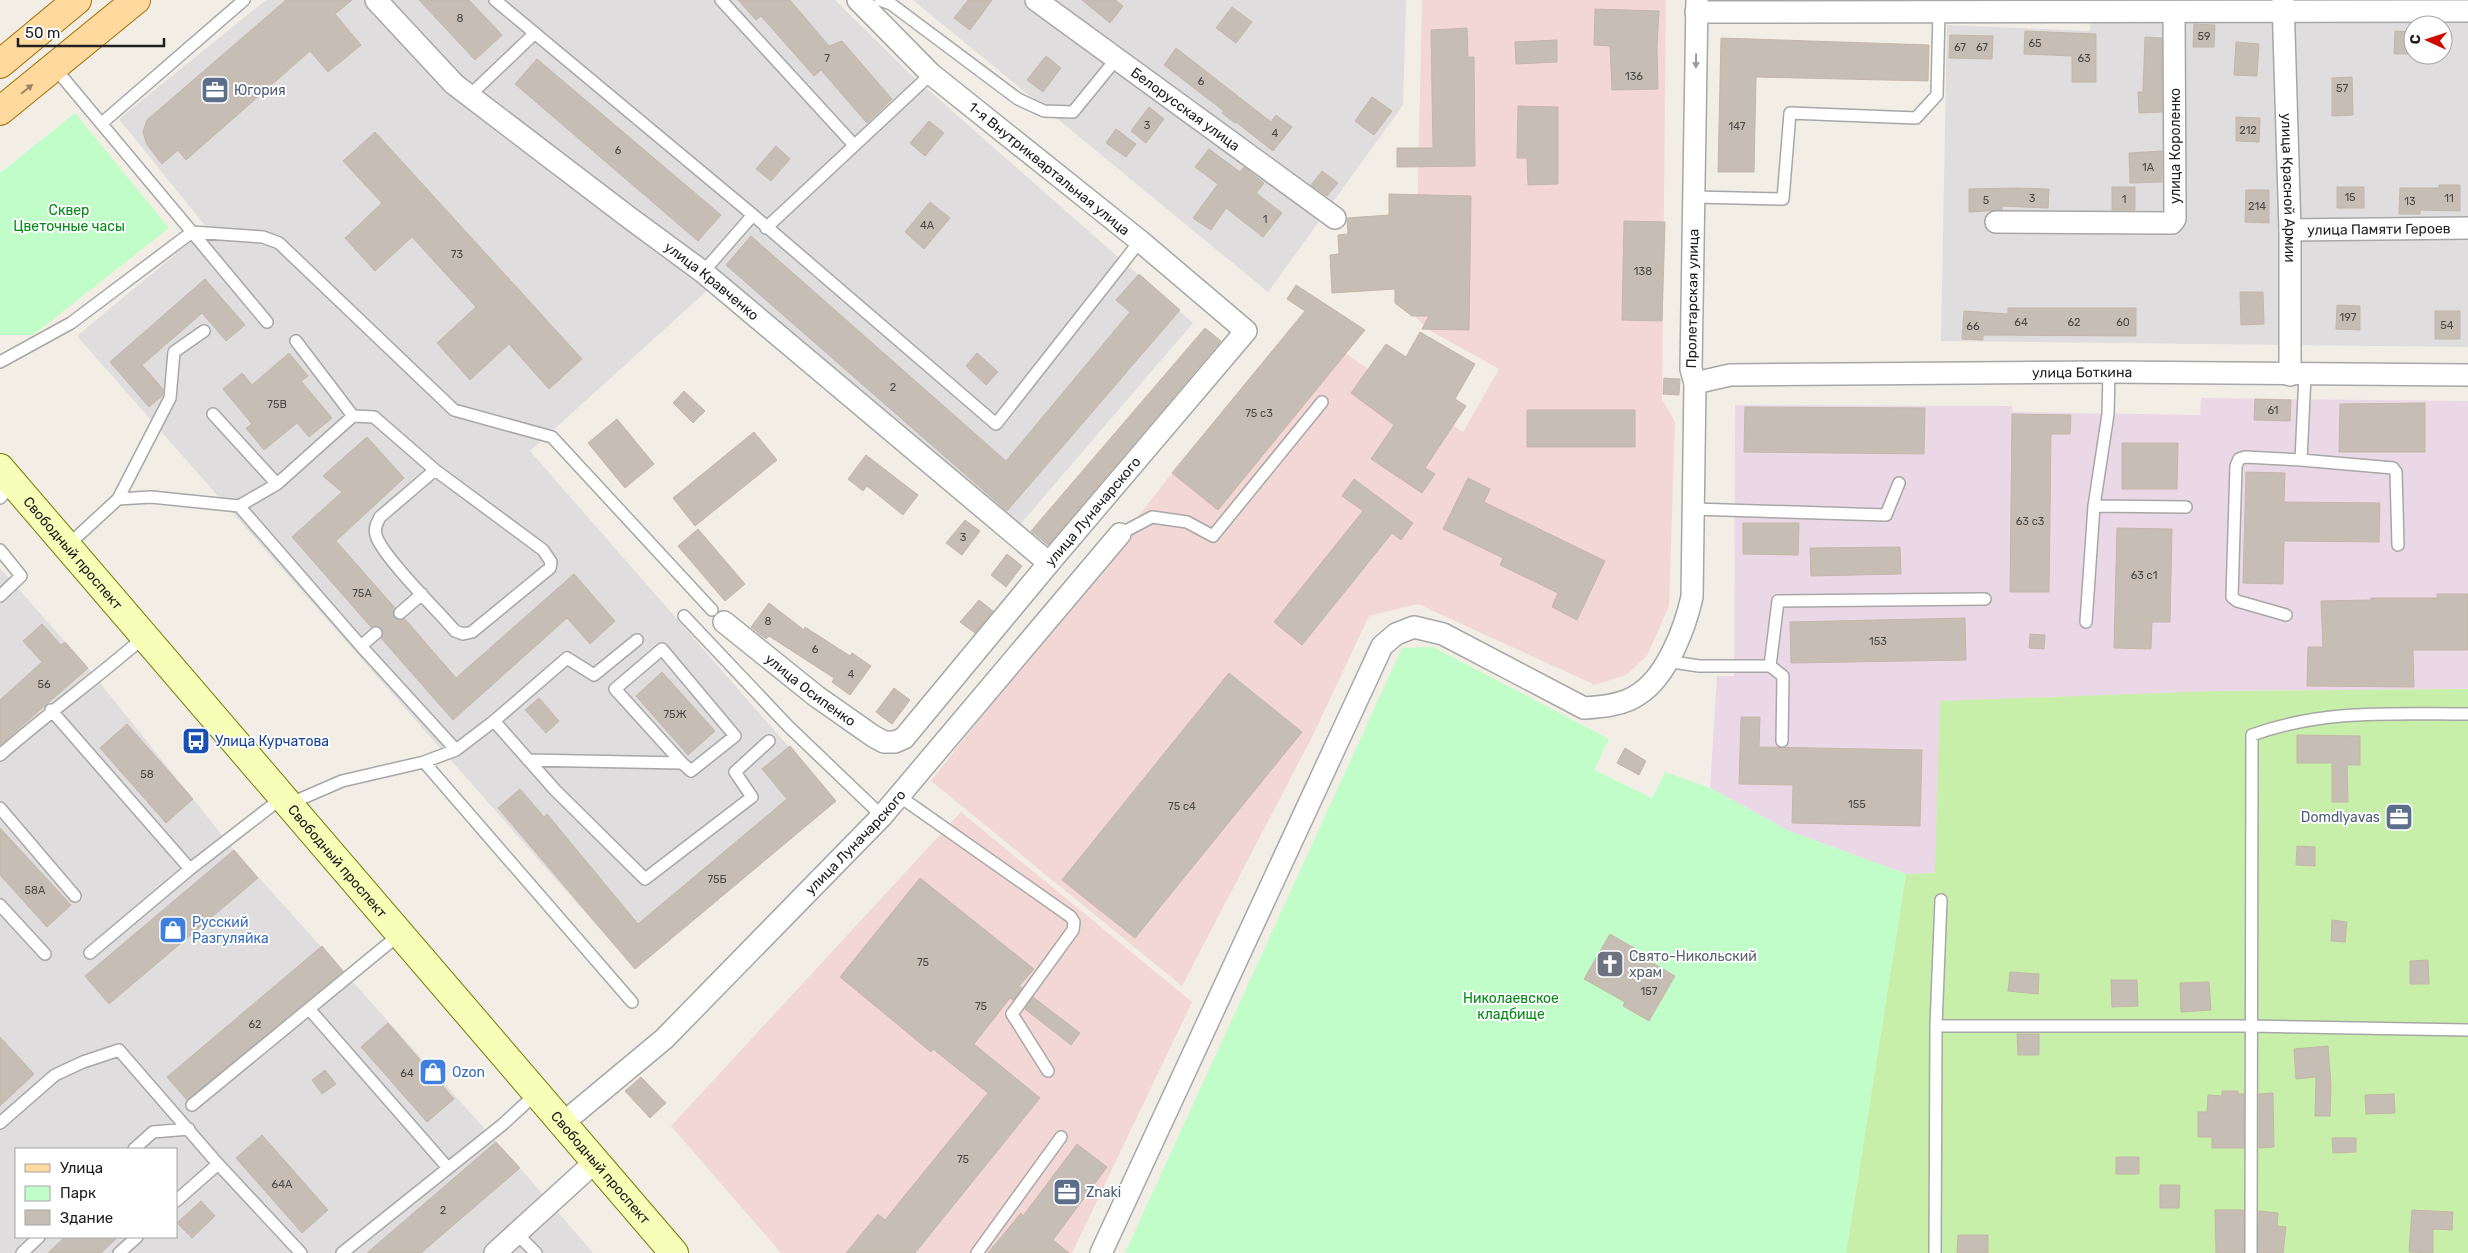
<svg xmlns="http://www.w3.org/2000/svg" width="2468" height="1253" font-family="Rubik,sans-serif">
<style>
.residential{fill:#dfdddd;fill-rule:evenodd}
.commercial{fill:#f3d7d5}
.industrial{fill:#ebd8e7}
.grass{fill:#c8efa9}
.park{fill:#c1fdc9}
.building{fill:#c6beb5;stroke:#c5b6a7}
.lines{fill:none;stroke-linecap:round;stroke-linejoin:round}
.lane-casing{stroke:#a7a7a7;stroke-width:14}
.street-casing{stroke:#a7a7a7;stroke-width:24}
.secondary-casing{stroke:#6b7f00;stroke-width:30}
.primary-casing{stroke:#9d7000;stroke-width:30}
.lane{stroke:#fff;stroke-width:11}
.street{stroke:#fff;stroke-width:21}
.secondary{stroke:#f7feb8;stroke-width:28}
.primary{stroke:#ffd99e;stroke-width:28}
.oneway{fill:#9b9b9b}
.oneway2{fill:#9b8665}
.labels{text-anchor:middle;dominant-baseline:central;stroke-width:4;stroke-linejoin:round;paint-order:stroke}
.number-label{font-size:11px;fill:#4a4845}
.service-label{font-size:14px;fill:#4e5e75;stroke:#fff;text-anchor:start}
.street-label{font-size:14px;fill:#202020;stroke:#fff}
.park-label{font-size:14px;fill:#038a15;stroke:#fff}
.transit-label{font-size:14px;fill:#164399;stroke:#fff;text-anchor:start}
.shop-label{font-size:14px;fill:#366cbe;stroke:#fff;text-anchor:start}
.worship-label{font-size:14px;fill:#5b616d;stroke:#fff;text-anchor:start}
</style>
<rect width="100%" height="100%" fill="#f2eee6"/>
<path class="residential" d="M266,0h569l74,73 284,250 -175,204 -296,-250 -192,174 306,350 -201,168 -558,-633 130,-108 -88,-109z
M913,0h493l-3,105 -135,187z
M2091,0h377v347l-527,-6 6,-316 143,6zM2413,25h30v30h-30z
M0,568l88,100 146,182 286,318 73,85h-593zM16,1149h160v88h-160z"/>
<path class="commercial" d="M1422,0h244l-4,399 13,23 -6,184 -22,50 -21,19 -31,10 -177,-81 -49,12 -56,119 -131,251 -251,-205 241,-308 127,-154 47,35 117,78 36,-63 -72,-40 -12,-13z
M961,812l231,190 -120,251h-291l-110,-127z"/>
<path class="industrial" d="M2201,398l267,3v288l-254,2 -279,182 -29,1 -117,-43 -79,-43 7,-112h17l1,-271 277,1 1,6 187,3z"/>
<path class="grass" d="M2468,689v564h-622l60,-379 29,-1 5,-172 274,-10z"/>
<path class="park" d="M75,113l94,115 -136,107h-33v-162z
M1433,647l176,92 -15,31 58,28 13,-26 45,16 79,43 117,43 -60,379h-721l277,-605z"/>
<path class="building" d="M286,0h66l-17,14 26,31 -33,27 -18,-21 -124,109 -8,-10 -16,14 -15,-19 -4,-13 4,-12z
M419,0h50l33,35 -27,25z
M738,0h52l39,46 13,-5 50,58 -25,24 -46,-53 -7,6 -53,-60 -5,4z
M968,0h24l-22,30 -16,-12z
M1082,0h33l8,6 -13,17z
M1232,7l20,15 -16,21 -20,-15z
M1595,9l64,2 -2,36 1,42 -46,1 -2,-44 -16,-1z
M2194,24l21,1 -1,22h-21z
M1467,28l1,29h6l1,109 -78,1v-19h36l-2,-118z
M2025,31l71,3v48h-24v-26l-48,-2z
M2395,31l18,1v22h-19z
M1950,35l43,1 -1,23 -43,-1z
M2145,37l17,1v74l-23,1 -1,-21h5z
M1721,38l208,7 -1,36 -172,-4 -2,95h-36z
M1557,40v22l-41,2 -1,-22z
M2236,42l23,2 -2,32 -23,-1z
M1176,48l95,74 5,-7 16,12 -19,24 -37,-29 -1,1 -13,-10 2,-2 -60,-46z
M1046,56l15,12 -18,24 -16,-12z
M537,59l184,156 -23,26 -183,-157z
M2352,77l1,38 -21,1v-38z
M1372,97l20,14 -18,24 -19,-14z
M1518,106l40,1v77l-30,1 -1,-27h-10z
M1149,107l15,12 -18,24 -15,-12z
M2236,117l24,1 -1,24 -23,-1z
M929,121l15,12 -19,23 -15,-13z
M1116,129l20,15 -10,13 -20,-14z
M375,132l207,227 -33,30 -40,-45 -39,36 -33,-37 39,-36 -64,-70 -37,34 -30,-33 37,-35 -39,-42z
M776,146l14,13 -19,22 -15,-12z
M1209,149l31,23 4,-5 20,16 -8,10 26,20 -19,24 -37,-29 -15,22 -18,-12 25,-34 -23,-17z
M2162,151v31l-32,1 -1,-30z
M1322,171l16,12 -11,13 -16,-11z
M2439,185h21v26l-40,-1v4h-21l1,-26h39z
M2112,187h23v23h-23z
M2337,187h27v21h-27z
M2016,188l33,1 -1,19 -46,-2v4l-33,2v-23z
M2246,190h23v33l-24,-1z
M1389,194l82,2 -2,134 -47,-1 7,-13h-17l-17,-13v-14l-63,4 -2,-38 9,-1 -1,-19 10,-1 -1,-16 42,-3z
M930,202l20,16 -26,31 -19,-17z
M1624,221l41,1 -3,99 -40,-1z
M751,236l255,225 124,-149 -14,-12 23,-26 41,36 -173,201 -281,-246z
M205,279l40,46 -19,16 -24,-28 -60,52 21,24v6l-14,12 -39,-45z
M1296,285l69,45 -147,180 -46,-37 133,-162 -18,-12z
M2240,292h23l1,32 -23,1z
M2337,305l23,1v24l-24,-1z
M2008,308h128v28l-153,-1v5l-21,-1 2,-28 44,3z
M2435,311h25v28h-25z
M1205,328l16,13 -173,204 -17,-14z
M1420,332l55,32 -20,35 11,7 -41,62 10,6 -13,19 -51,-34 23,-34 -43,-32 35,-49 20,13z
M289,353l19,23 -7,5 31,37 -23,19 -12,-14 -33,27 -18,-22 6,-4 -29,-35 19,-16 10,12z
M977,353l21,19 -12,13 -20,-19z
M1664,378l16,1 -1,16 -16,-1z
M684,391l21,20 -12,12 -20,-20z
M2255,399l36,1 -1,21 -36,-1z
M2425,403v49h-86l1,-48z
M1745,407l180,1 -1,46 -180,-2z
M1527,410h108v37h-108z
M2012,414l59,1 -1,19h-19l-2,158h-39z
M617,419l37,45 -29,24 -37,-45z
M754,432l23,28 -82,66 -22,-28z
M367,437l37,41 -68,63 59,67 -2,6 2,4 6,2 4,-1 51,59 118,-104 41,47 -25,23 -23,-26 -114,102 -72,-82 2,-6 -2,-4 -6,-2 -4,1 -79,-90 50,-45 -19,-16z
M2122,443h56l-1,46h-55z
M866,455l52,40 -15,20 -36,-29 -4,5 -15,-12z
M2246,472l39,1 -1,29 96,1 -1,39 -95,-1 -1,43 -40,-1z
M1468,478l22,11 -6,13 121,59 -28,59 -25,-13 6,-14 -58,-28 3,-7 -60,-29z
M1354,479l59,44 -12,17 -9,-7 -90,112 -28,-23 89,-111 -21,-15z
M965,520l15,11 -18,24 -16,-12z
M1743,523h56l-1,32 -55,-1z
M2117,528l55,1 -2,93h-18l-1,27 -37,-1z
M698,529l47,55 -20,17 -47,-55z
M1900,547l1,27 -90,2 -1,-28z
M1007,554l15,12 -16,21 -15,-12z
M2437,594h31v56h-55l1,37 -107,-1 1,-39h15l-2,-46 50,-1v-2h66z
M979,600l14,11 -18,22 -15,-11z
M769,603l35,27 1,-3 45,29 2,-3 19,13 -21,29 -18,-13 2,-4 -65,-42 -3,3 -15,-12z
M1965,618l1,42 -175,3 -1,-41z
M42,624l19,21 4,-3 23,26 -88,77v-45l42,-38 -19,-21z
M2030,634l15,1 -1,14 -15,-1z
M662,672l53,59 -27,24 -52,-59z
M1229,673l73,59 -167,206 -73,-58z
M894,688l16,12 -18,24 -16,-12z
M539,698l20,23 -13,12 -21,-23z
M1741,717h19l-1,30 163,3 -2,76 -128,-3 1,-38 -54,-1z
M127,724l66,75 -27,24 -66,-75z
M2297,735l63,1v29h-13l1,37h-16v-39h-35z
M790,746l46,55 -201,168 -137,-161 22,-19 24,28 3,-3 91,110 149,-125 -25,-30z
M1625,748l21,13 -7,14 -22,-12z
M0,828l71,77 -24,22 -47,-52z
M2297,846l18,1v19l-19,-1z
M234,850l24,28 -149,126 -24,-28z
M920,878l114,91 -15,17 3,2 -9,12 -3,-2 -36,46 66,54 -125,155h-69l32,-39 7,6 103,-127 -55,-44 -2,3 -91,-75z
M2332,920l15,2 -2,20 -14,-1z
M1610,934l26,15 -2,3 41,24 -26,45 -26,-15 2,-4 -41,-23z
M322,946l21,25 -156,129 -20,-23z
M2428,960l1,24h-19v-23z
M2010,972l29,2 -1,20 -30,-3z
M2111,980h26l1,26 -26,1z
M2209,982l2,28 -30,2 -1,-29z
M1033,997l47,36 -9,12 -46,-36z
M388,1023l66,76 -27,23 -66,-75z
M2017,1034h22v21h-21z
M0,1037l34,37 -34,32z
M2328,1046l3,39 -1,31h-15l1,-39 -20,2 -2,-30z
M325,1070l11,14 -14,10 -10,-14z
M641,1077l25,26 -16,15 -25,-27z
M2222,1091h16v3h6v54h-32v-11h-14v-25h9l1,-17 14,1z
M2273,1093l1,54 -15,1v-54z
M2394,1094l1,19 -29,1 -1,-19z
M262,1135l66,75 -26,23 -66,-75z
M2332,1138h24v14l-23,1z
M496,1142l24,26 -99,85h-54z
M1077,1144l30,23 -54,73 16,13h-81l33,-40 2,3z
M2116,1157h23v17h-23z
M2160,1185h20l-1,23h-19z
M201,1201l14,15 -23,22 -15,-15z
M2215,1210h29v43h-28z
M2412,1210l41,2 -1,18 -19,-1v24l-24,-1z
M2259,1211l19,2 -1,13 9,1 -3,26h-25z
M1958,1235h30v18h-31z
M65,1237h53l-17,16h-53z"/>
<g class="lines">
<defs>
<path id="lane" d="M495,0l258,215 243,209 144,-183
M721,0l133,145
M880,0l11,4 127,95 26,12 29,1 44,-54
M469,96l66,-63
M102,123l142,-123
M1694,197l89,2 7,-86 126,5 21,-23 2,-84
M766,228l165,-154
M192,232l71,5 16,6 175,167 98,27 160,173
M192,232l75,90
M703,272l50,-57
M296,341l57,75
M0,362l71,-39 121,-91 -138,-165
M213,414l64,70
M2301,460l92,8 3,4 2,73
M0,498l14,-14
M118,499l33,-2 88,9 122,140 95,104
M239,506l38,-22 76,-68 21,1 61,53 108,80 8,12 -1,6 -78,64 -9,2 -8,-3c-16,-19 -74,-76 -79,-96 -2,-7 1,-12 4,-18l55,-47
M2094,506l92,1
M1694,509l192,6 13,-32
M1120,534l32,-17 35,5 26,14 109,-134
M67,546l51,-47 52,-101 4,-46 30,-21
M0,550l21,26 -21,20
M400,613l22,-19
M2286,615l-49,-14 -5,-4 4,-131 3,-7 6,-2 56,3 4,-85
M684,616l104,110 94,90
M2086,622l8,-116 14,-92 1,-42
M361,646l15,-13
M1666,661l33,5h71l13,10 -1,65
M1770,666l8,-65 207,-2
M51,710l139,159 93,-72
M494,721l73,-63 27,17 43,-35
M0,755c47,-41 97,-77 144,-118
M528,760l154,3 9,8 44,-35 -73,-87 -47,40 67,74
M424,762l208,240
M899,796l172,121 3,5 -1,8 -61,84 36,57
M289,804l53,-23 82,-19 32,-12 38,-29 61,69 90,89 107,-82 -17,-25 34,-31
M0,808l75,88
M0,905l45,49
M90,953l100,-84
M310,1010l138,158
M1936,1026h316l216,4
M192,1105l208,-171
M0,1123l55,-48 28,-13 36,-12 99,114 83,89
M134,1149l19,-17 36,-3
M176,1201l42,-37
M517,1234l19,19
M22,1253l17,-16
M119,1253l18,-16
M342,1253l160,-128 36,-33
M977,1253l84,-116
M1935,1253l1,-227 5,-126
M2251,1253l1,-518c71,-26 142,-21 216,-21"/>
<g id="street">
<path id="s1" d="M376,0l78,84 173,132 76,56 346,291"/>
<path id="s2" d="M1036,0l299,218"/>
<path id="s3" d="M2283,0l7,230v145"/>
<path d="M1696,12l772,-1"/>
<path d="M1996,222l176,1 3,-4 -1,-206"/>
<path id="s4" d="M2290,230l178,-2"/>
<path id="s5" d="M1695,383l35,-8 379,-3 359,3"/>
<path id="s6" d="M724,622l92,74 57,40 11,6h11l9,-4 145,-175 197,-232 -106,-90 -209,-167 -73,-74"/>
<path id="s7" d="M563,1123l101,-84 218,-223 238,-282"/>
<path d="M495,1253l101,-92"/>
<path id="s8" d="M1101,1253l281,-607 14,-12 18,-7 29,7 141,74c18,-1 40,-3 55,-14 28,-18 46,-66 53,-97l3,-214 -4,-14 6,-369"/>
</g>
<g id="secondary">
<path id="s9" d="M0,468l674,785"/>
</g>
<path id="primary" d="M0,64l77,-64
M0,111l136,-111"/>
</defs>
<use href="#lane" class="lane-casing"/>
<use href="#street" class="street-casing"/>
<use href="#secondary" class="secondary-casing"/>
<use href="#primary" class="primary-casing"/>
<use href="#lane" class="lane"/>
<use href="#street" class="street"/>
<use href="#secondary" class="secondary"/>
<use href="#primary" class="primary"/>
</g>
<defs><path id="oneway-solid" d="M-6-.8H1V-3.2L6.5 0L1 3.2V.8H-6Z" transform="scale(1.25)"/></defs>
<use class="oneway" href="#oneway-solid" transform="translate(1696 61) rotate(91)"/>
<use class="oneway2" href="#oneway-solid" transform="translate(27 89) rotate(-39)"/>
<defs>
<symbol id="office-square" viewBox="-11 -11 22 22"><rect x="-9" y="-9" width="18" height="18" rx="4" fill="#5c6f8a" stroke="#fff"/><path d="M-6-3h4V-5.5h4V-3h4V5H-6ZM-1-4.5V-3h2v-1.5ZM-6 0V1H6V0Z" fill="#fff"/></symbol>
<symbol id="bus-square" viewBox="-11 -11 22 22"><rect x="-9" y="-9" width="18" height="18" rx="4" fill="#1a4fb4" stroke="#fff"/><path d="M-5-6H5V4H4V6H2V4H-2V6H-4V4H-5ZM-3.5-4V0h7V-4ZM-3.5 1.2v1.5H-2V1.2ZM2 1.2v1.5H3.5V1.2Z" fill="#fff"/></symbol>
<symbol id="shop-square" viewBox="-11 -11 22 22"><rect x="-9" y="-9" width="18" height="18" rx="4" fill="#3f7fe0" stroke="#fff"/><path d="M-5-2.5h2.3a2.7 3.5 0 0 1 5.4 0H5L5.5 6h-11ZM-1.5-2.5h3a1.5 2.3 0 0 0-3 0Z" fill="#fff"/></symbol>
<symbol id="church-square" viewBox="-11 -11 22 22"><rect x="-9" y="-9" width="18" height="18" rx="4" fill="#6b7280" stroke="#fff"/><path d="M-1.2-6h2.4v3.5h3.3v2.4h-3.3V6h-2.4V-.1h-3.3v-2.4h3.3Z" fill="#fff"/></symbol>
</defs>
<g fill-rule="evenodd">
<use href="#office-square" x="199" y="74" width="32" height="32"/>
<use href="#bus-square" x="180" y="725" width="32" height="32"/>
<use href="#office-square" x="2383" y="801" width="32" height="32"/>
<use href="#shop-square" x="157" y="914" width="32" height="32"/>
<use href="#church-square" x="1594" y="948" width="32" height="32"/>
<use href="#shop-square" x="417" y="1056" width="32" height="32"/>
<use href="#office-square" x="1051" y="1176" width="32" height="32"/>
</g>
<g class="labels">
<g class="number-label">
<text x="460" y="18">8</text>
<text x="2204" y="36">59</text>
<text x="2035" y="43">65</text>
<text x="1960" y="47">67</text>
<text x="1982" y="47">67</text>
<text x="827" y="58">7</text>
<text x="2084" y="58">63</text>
<text x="1634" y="76">136</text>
<text x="1201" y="81">6</text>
<text x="2342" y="88">57</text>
<text x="1147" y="125">3</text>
<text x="1737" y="126">147</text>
<text x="2248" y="130">212</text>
<text x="1275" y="133">4</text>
<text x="618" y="150">6</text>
<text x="2148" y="167">1А</text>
<text x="2350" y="197">15</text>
<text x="2032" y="198">3</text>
<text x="2449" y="198">11</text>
<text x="2124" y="199">1</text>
<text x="1986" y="200">5</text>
<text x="2410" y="201">13</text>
<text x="2257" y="206">214</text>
<text x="1265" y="219">1</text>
<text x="927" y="225">4А</text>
<text x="457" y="254">73</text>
<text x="1643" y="271">138</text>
<text x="2348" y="317">197</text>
<text x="2021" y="322">64</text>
<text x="2074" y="322">62</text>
<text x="2123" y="322">60</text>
<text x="2447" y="325">54</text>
<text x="1973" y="326">66</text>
<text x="893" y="387">2</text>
<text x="277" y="404">75В</text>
<text x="2273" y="410">61</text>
<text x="1259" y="413">75 с3</text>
<text x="2030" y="521">63 с3</text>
<text x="963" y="537">3</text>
<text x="2144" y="575">63 с1</text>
<text x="362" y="593">75А</text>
<text x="768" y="621">8</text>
<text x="1878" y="641">153</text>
<text x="815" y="649">6</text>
<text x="851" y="674">4</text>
<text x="44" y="684">56</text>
<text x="675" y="714">75Ж</text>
<text x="147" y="774">58</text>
<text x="1857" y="804">155</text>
<text x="1182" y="806">75 с4</text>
<text x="717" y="879">75Б</text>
<text x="35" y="890">58А</text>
<text x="923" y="962">75</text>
<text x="1649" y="991">157</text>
<text x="981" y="1006">75</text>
<text x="255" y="1024">62</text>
<text x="407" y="1073">64</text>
<text x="963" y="1159">75</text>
<text x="282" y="1184">64А</text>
<text x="443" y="1210">2</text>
</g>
<g class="service-label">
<text x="234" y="90">Югория</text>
<text x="2380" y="817" text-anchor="end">Domdlyavas</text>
<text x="1086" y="1192">Znaki</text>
</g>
<g class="street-label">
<text stroke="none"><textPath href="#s2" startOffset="185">Белорусская улица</textPath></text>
<text transform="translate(2175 146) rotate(-90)">улица Короленко</text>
<text transform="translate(1049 169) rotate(39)">1-я Внутриквартальная улица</text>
<text stroke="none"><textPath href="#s3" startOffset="188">улица Красной Армии</textPath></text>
<text stroke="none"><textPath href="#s4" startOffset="89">улица Памяти Героев</textPath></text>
<text stroke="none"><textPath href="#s1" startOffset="439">улица Кравченко</textPath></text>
<text stroke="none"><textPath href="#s8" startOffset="1365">Пролетарская улица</textPath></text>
<text stroke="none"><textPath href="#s5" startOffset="388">улица Боткина</textPath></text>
<text stroke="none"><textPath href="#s6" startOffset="516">улица Луначарского</textPath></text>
<text stroke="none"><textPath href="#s9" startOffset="112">Свободный проспект</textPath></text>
<text stroke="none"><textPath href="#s6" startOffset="110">улица Осипенко</textPath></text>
<text stroke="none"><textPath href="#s7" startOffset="406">улица Луначарского</textPath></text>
<text stroke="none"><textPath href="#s9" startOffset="518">Свободный проспект</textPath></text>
<text stroke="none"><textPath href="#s9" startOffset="922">Свободный проспект</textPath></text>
</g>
<g class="park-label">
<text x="69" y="210">Сквер<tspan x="69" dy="16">Цветочные часы</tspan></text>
<text x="1511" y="998">Николаевское<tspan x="1511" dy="16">кладбище</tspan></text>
</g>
<g class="transit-label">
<text x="215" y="741">Улица Курчатова</text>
</g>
<g class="shop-label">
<text x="192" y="922">Русский<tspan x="192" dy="16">Разгуляйка</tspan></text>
<text x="452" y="1072">Ozon</text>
</g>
<g class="worship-label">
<text x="1629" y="956">Свято-Никольский<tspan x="1629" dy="16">храм</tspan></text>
</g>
</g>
<rect x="15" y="1148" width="162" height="90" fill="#ffffff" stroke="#a6a6a6"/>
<rect x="25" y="1164" width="25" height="8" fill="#ffd99e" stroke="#a6a6a6"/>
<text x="60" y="1173" font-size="15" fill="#202020">Улица</text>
<rect x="25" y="1186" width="25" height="15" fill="#c1fdc9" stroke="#a6a6a6"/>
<text x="60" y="1198" font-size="15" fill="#202020">Парк</text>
<rect x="25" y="1210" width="25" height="15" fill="#c6beb5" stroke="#a6a6a6"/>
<text x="60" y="1223" font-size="15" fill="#202020">Здание</text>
<g transform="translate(2428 40) rotate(273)"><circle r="24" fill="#ffffff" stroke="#a6a6a6"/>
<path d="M0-4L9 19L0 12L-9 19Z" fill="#d10a00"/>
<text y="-8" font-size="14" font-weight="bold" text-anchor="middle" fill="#202020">С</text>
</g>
<path d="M18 38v8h146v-8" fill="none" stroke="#202020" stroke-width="2.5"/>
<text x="25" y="38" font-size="15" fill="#202020" stroke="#ffffff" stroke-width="4" paint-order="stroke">50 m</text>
</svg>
